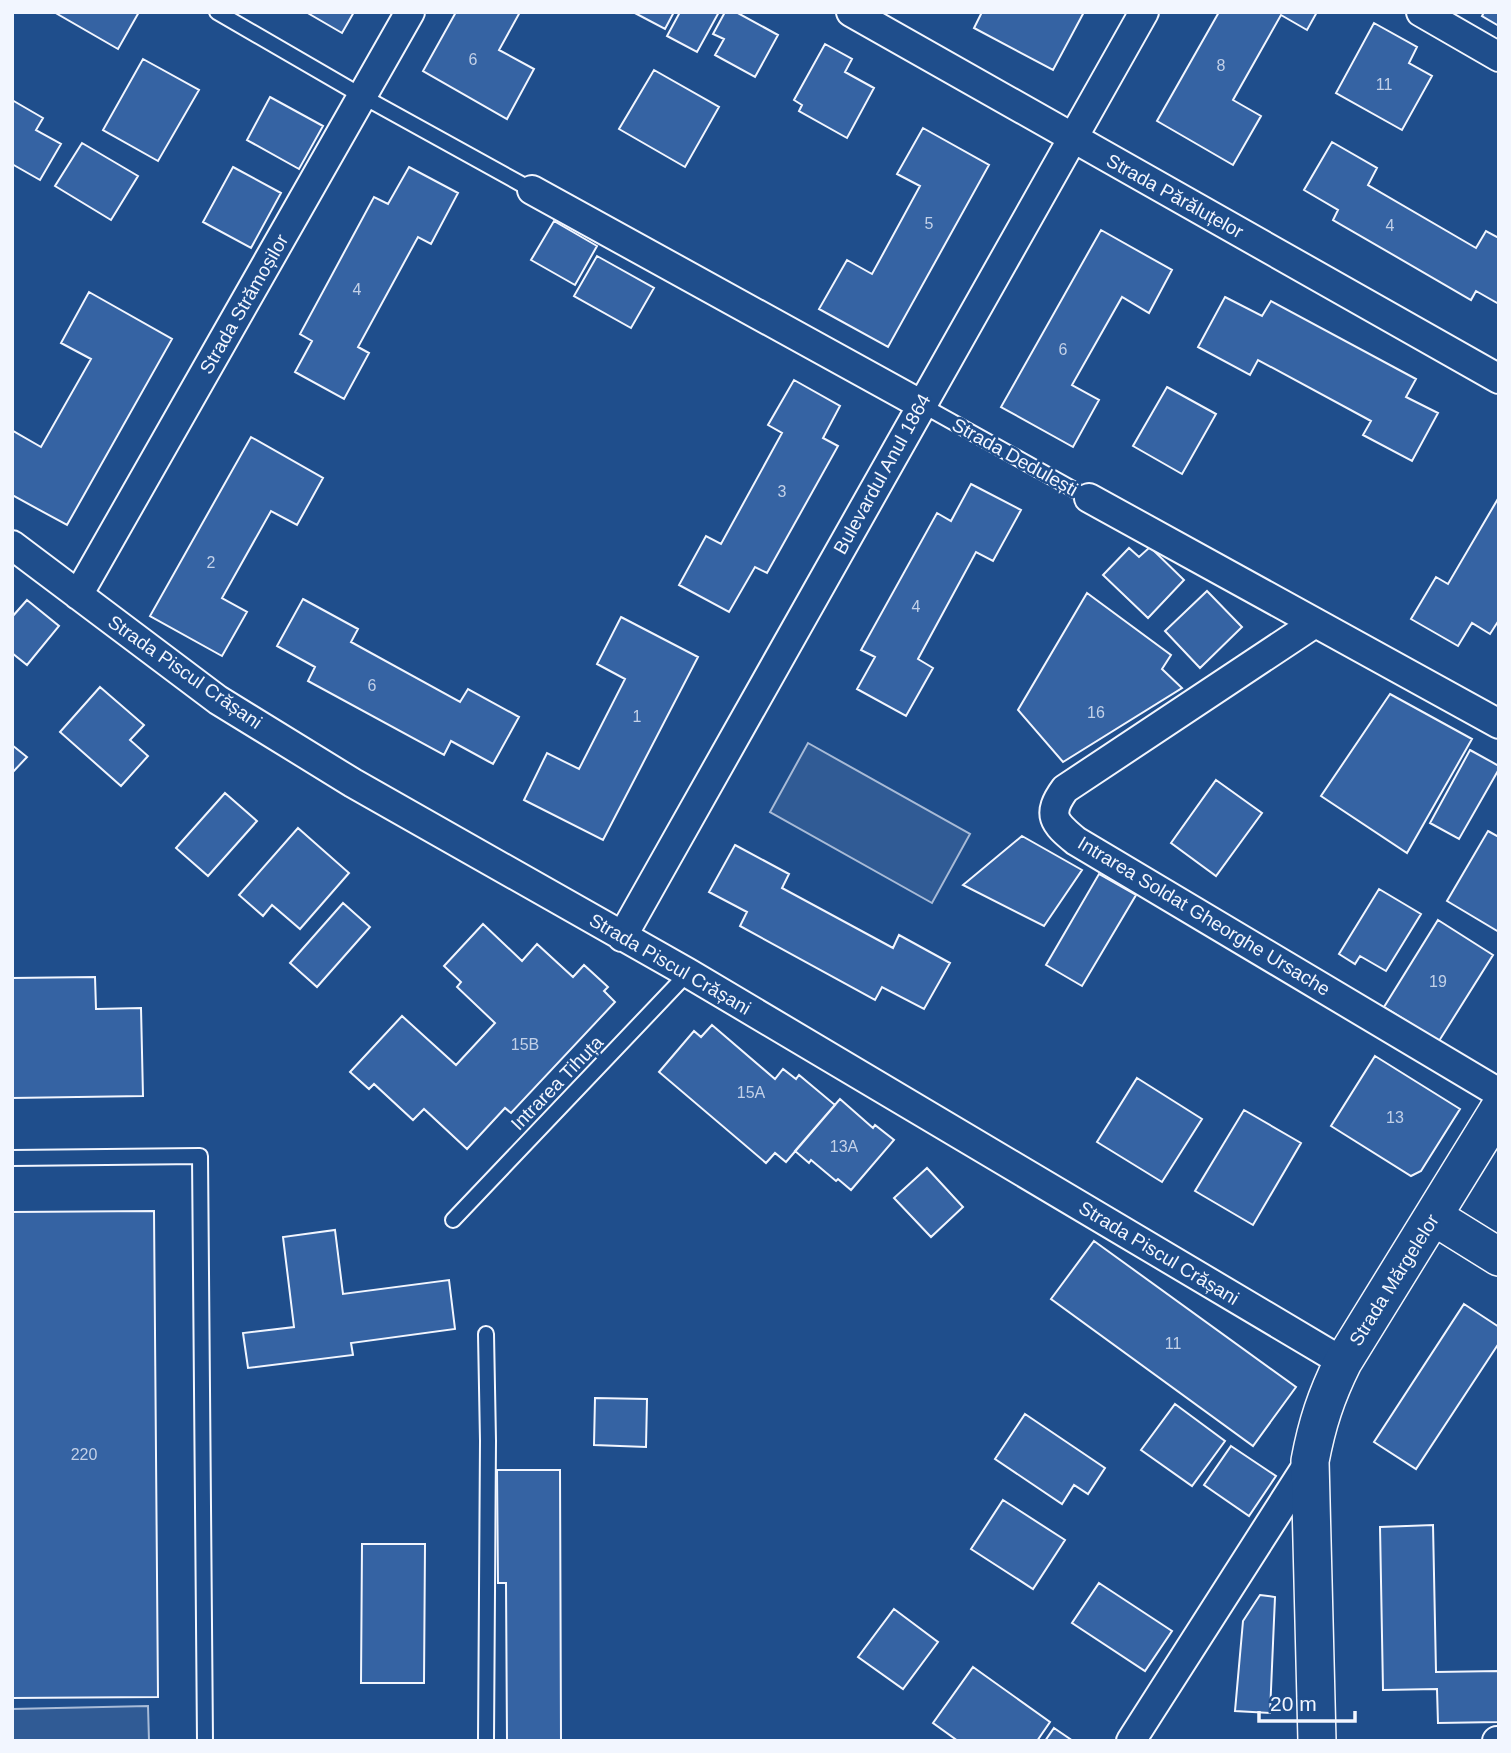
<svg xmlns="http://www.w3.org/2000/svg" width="1511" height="1753" font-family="Arial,sans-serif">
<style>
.parking{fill:#305b95;stroke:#a8bbd7;stroke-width:2}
.building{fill:#3563a3;stroke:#f2f6ff;stroke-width:2}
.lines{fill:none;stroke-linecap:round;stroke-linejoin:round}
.service-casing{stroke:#f2f6ff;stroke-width:18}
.minor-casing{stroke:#f2f6ff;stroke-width:32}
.tertiary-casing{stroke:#f2f6ff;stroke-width:40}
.service{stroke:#1f4e8c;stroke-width:14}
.minor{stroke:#1f4e8c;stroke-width:28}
.tertiary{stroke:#1f4e8c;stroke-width:37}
.labels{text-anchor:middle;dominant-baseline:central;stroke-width:5;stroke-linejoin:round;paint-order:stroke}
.number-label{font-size:16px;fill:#c3d1e8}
.street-label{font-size:19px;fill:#f2f6ff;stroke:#1f4e8c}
</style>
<rect width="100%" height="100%" fill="#1f4e8c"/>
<path class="parking" d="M808,743l162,91 -38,69 -162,-91z
M148,1706l1,35h-137v-32z"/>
<path class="building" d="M54,12h85l-21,37z
M306,12h48l-12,21z
M456,12h64l-21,38 35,19 -27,50 -84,-48z
M633,12h41l-9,17z
M680,12h39l-22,40 -30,-16z
M725,12h11l42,23 -23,42 -40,-22 9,-16 -11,-5z
M982,12h102l-31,58 -79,-42z
M1219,12h98l-10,18 -26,-15 -48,85 28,16 -28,49 -76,-44z
M1484,12h15v14l-17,-10z
M1374,23l43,24 -8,16 23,13 -30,54 -66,-37z
M825,44l27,15 -7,13 29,16 -27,50 -48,-27 3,-6 -8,-5z
M143,59l56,31 -41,71 -55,-31z
M654,70l65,37 -34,60 -66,-38z
M270,97l53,29 -24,43 -52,-29z
M12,100l31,18 -7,12 25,14 -21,36 -28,-16z
M923,128l66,37 -101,182 -69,-38 28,-49 25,14 48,-88 -23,-12z
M1332,142l45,26 -9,17 108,63 10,-17 13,7v66l-23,-13 -5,9 -138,-80 5,-10 -34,-20z
M82,143l56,33 -27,44 -56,-34z
M233,167l48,26 -30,55 -48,-26z
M409,167l49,26 -27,51 -13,-7 -60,110 11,6 -25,46 -49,-27 17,-31 -12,-7 74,-137 14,7z
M554,221l43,25 -22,39 -44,-25z
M1101,230l71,40 -23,43 -27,-16 -50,88 27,15 -26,47 -72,-40z
M597,256l57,32 -23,40 -57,-32z
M89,292l83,47 -105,186 -55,-30v-62l1,-2 28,16 50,-88 -30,-16z
M1225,297l37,19 9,-15 145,78 -10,18 32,16 -26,48 -49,-26 8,-14 -113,-61 -8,15 -52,-28z
M794,380l46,26 -17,32 15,8 -71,127 -12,-6 -26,45 -50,-27 27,-49 15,8 61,-111 -14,-8z
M1167,387l49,27 -34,60 -49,-28z
M251,437l72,41 -26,47 -26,-14 -49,87 25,14 -25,44 -72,-40z
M971,484l50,26 -28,51 -17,-9 -58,107 15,9 -27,48 -49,-27 18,-32 -14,-7 76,-137 14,8z
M1499,497v123l-9,14 -18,-11 -14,23 -47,-27 25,-42 12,7z
M1150,547l34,33 -36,38 -45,-43 26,-27 10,9z
M1207,591l35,36 -42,41 -35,-37z
M1087,593l84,62 -9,14 20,19 -119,74 -45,-52z
M303,599l55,30 -7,13 109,60 8,-13 51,28 -26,47 -42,-23 -7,14 -136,-74 7,-14 -38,-21z
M27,600l32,26 -32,39 -15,-12v-36z
M621,617l77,40 -95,183 -79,-40 23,-47 32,16 46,-90 -28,-15z
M100,687l44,38 -14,15 18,16 -27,30 -61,-54z
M1390,694l82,45 -65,114 -86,-57z
M12,745l15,12 -15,16z
M1470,750l29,16v3l-40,70 -29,-16z
M1216,780l46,33 -46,63 -45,-33z
M225,793l32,28 -49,55 -32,-28z
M298,828l51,45 -49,56 -28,-24 -9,11 -24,-21z
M1488,831l11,6v95l-52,-31z
M1022,836l60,34 -38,56 -81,-41z
M735,845l54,29 -7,14 111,60 6,-13 51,28 -26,46 -42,-22 -7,13 -135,-74 7,-14 -38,-20z
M1099,874l37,21 -54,91 -36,-21z
M1379,889l42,25 -35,57 -26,-15 -5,8 -16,-10z
M343,903l27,24 -53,60 -27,-24z
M1438,920l55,35 -54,86 -55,-34z
M483,924l39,37 15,-17 36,33 11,-12 24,22 -4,4 11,11 -104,111 -6,-5 -38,41 -43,-40 -11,11 -39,-36 -5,5 -19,-17 52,-56 54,49 39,-42 -38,-36 4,-5 -17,-16z
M95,977l1,32 45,-1 2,88 -131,2v-120z
M712,1025l63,54 8,-10 13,10 3,-4 36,30 -49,57 -11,-9 -9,10 -107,-91 35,-41 7,6z
M1375,1056l85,53 -39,62 -10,5 -80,-50z
M1137,1078l65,41 -40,63 -65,-40z
M840,1099l33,29 2,-3 19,15 -43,50 -13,-11 -2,2 -25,-21 -2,3 -14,-12z
M1244,1110l57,33 -48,82 -58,-34z
M927,1168l36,39 -32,30 -37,-39z
M154,1211l4,486 -146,1v-486z
M335,1230l8,64 106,-14 6,49 -104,14 2,12 -105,13 -5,-35 51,-6 -11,-90z
M1094,1241l202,146 -43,59 -202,-147z
M1464,1304l35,23v16l-83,126 -42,-27z
M595,1398l52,1 -1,48 -52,-2z
M1175,1404l50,37 -33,45 -51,-36z
M1025,1414l80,54 -17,26 -14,-9 -12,19 -67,-45z
M1231,1446l45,30 -27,40 -45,-31z
M497,1470h63l1,271h-54l-1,-158h-8z
M1003,1500l62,40 -32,49 -62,-40z
M1433,1525l3,147 63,-1v51l-61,1 -1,-34 -54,1 -3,-163z
M362,1544h63l-1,139h-63z
M1099,1583l73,48 -27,40 -73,-48z
M1260,1595l15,2 -5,116 -35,-2 8,-90z
M894,1609l44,33 -35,47 -45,-32z
M973,1667l77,55 -13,19h-79l-25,-18z
M1054,1728l19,13h-28z"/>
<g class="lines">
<defs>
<path id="service" d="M217,12l145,84 170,94
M922,405l167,93
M12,1158l188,-2 5,585
M453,1220l235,-247
M486,1741l2,-300 -2,-107"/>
<path id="minor" d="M851,12l648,367
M1421,12l78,45
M532,190l390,215
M1089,498l410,226
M12,545l206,155 135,83 335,190 655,389
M78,595l332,-583
M1315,623l-250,166c-19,26 -11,34 11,52l423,252
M622,937l522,-925
M1131,1741l179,-280
M1497,1741h2"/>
<path id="tertiary" d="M1433,1216l66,41
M1317,1741l-7,-280c7,-37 16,-65 33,-99l156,-253"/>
</defs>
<use href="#service" class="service-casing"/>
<use href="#minor" class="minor-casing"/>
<use href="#tertiary" class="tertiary-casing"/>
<use href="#service" class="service"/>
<use href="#minor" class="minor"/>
<use href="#tertiary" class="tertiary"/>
</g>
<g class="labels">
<g class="number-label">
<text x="473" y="59">6</text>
<text x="1221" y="65">8</text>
<text x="1384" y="84">11</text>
<text x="929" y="223">5</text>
<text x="1390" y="225">4</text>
<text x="357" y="289">4</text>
<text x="1063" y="349">6</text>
<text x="782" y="491">3</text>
<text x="211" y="562">2</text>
<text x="916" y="606">4</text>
<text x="372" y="685">6</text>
<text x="1096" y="712">16</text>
<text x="637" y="716">1</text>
<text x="1438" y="981">19</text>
<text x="525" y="1044">15B</text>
<text x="751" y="1092">15A</text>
<text x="1395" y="1117">13</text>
<text x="844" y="1146">13A</text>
<text x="1173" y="1343">11</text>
<text x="84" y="1454">220</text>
</g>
<g class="street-label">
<text transform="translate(1175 196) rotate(29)">Strada Părăluțelor</text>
<text transform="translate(244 304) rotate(-60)">Strada Strămoșilor</text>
<text transform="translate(1015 457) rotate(29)">Strada Dedulești</text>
<text transform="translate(882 474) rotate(-61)">Bulevardul Anul 1864</text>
<text transform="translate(185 672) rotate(35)">Strada Piscul Crășani</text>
<text transform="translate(1204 916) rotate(31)">Intrarea Soldat Gheorghe Ursache</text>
<text transform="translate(670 964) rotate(30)">Strada Piscul Crășani</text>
<text transform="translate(557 1083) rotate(-46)">Intrarea Tihuța</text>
<text transform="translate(1159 1253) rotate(31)">Strada Piscul Crășani</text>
<text transform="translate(1394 1280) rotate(-58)">Strada Mărgelelor</text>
</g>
</g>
<rect width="1511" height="1753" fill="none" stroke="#f2f6ff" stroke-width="28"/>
<path d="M1259 1711v10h96v-10" fill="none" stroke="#f2f6ff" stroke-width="3.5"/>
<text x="1270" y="1711" font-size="21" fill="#f2f6ff" stroke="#1f4e8c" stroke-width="5" paint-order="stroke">20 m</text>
</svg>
